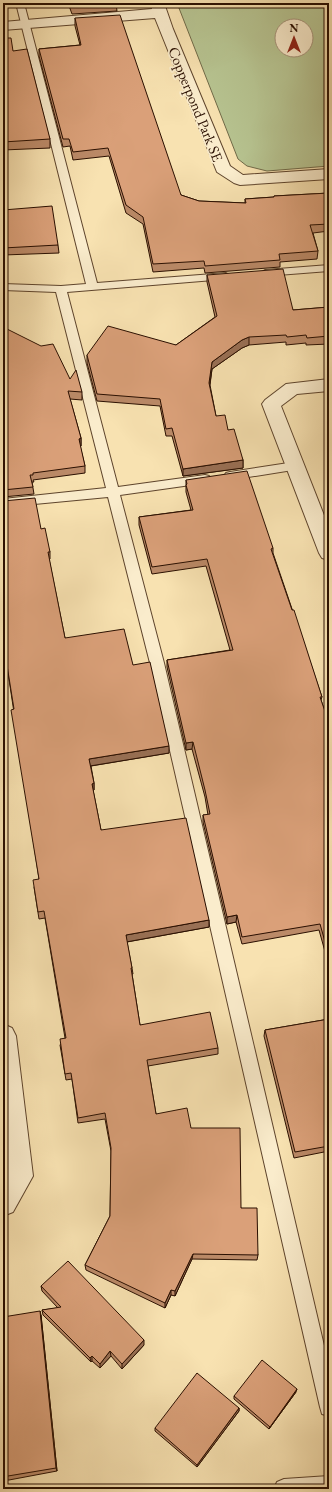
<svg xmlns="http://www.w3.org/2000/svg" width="332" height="1492" font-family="'EB Garamond',serif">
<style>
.green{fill:#b7c491;stroke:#706a48;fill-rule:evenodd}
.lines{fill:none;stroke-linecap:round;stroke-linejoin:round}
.lane-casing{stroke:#5e442c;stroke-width:2}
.street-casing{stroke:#5e442c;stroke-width:2}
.lane{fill:#faeccc;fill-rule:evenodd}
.street{fill:#faeccc;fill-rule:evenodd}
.wall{fill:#bb8a68;stroke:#2a0f00}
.shaded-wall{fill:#997055;stroke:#2a0f00}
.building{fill:#daa079;stroke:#2a0f00}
.labels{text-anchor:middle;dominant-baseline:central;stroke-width:3.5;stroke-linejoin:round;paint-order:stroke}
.far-street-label{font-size:15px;fill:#2a0f00;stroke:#faeccc}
</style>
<rect width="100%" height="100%" fill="#f8e2b1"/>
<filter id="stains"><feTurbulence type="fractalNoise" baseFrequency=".005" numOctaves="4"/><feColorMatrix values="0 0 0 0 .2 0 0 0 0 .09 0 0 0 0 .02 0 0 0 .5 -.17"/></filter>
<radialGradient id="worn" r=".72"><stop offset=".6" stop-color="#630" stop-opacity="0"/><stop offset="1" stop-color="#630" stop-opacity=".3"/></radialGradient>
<path class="green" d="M177,3h152v163l-62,5 -20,-5 -9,-7zM282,26h24v24h-24z"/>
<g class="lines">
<defs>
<path id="lane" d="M16,3h8l73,280 129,-10 5,3 -5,3 -159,13 51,195 87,-12 4,1 2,3 -2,3 -4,1 -85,12 44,168 165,704v49l-7,-2 -2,-7 -170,-744 -42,-166 -105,10v-8l103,-11 -50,-196 -53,-2v-6l58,2 25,-2z
M329,265v6l-64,5 -5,-3 5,-3z
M295,462l4,1 2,3 -2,3 -69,11 -4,-1 -2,-3 2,-3 4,-1z
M329,1476v13h-55l3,-7 7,-3z"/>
<path id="street" d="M150,3h14l9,26 57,137 13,9 86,-6v10l-89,6 -6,-2 -17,-11 -62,-154 -152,12v-8l149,-13z
M329,379v12l-32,3 -16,12 48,122v32l-7,-2 -3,-5 -57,-149 3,-4 21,-16z
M3,1024l9,4 4,8 17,140 -20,36 -10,4v-37l3,-6 -3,-28z"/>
</defs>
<use href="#lane" class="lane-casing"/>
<use href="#street" class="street-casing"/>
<use href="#lane" class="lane"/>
<use href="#street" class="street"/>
</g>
<path class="wall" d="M68,3h48l1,8 -45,3z
M75,18l106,177 18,6 46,2v-4l29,-2v-1l55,-3v38l-16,2 5,18 -1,8 -37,3v5l-75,6 -1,-5 -51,4 -10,-48 -17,-11 -17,-57 -36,4 -3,-14 -7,1 -24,-91v-7l41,-4 -5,-19z
M3,38l10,13 37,88v9l-47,2z
M3,210l55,35 1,8 -56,2z
M207,275l86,35 36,-3v37l-23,1v-2l-20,2v-3l-37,3 -7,3 -30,21 -2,16 6,31 12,14 15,30v8l-60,8 -11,-40h-6l-6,-30 -63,-5 -10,-38v-8l89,-10 39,-28 -8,-35z
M3,327l67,52 12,13v8l-12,-1 11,39v8h-1l5,20v7l-52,7 1,2h-2l2,12 -31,3z
M186,480l87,68v5l49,144 -1,3 8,23v243l-10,-36 -77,14 -6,-22 -9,2 -24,-102v-7h5l-3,-18 -13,-48 -6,1 -19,-83v-7l63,-10 -24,-84 -54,8 -13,-49v-8l52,-7 -5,-18z
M3,501l38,28 9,23v7h-1l16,79 68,27 36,88 -78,13 3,17v7h-1l8,40 108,90v7l-82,15 5,26 1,6h-1l8,51 78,23v6l-70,12 8,48 35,14 50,80 17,47 -1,5 -65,-1 -17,37 -4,-1 -6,13 -79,-38 -1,-5 25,-49 1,-65 -6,-32 -27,4 -6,-44 -6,1 -6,-35 5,-7 -20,-120 -6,1 -5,-32 5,-8 -32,-213 -3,1 -1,-4z
M329,1019v132l-35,7 -30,-122 1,-6z
M41,1286l103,59 -22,24 -11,-13 -11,12 -8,-7 -1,1 -48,-47 -1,-5 16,-2 -16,-17z
M41,1315l16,156 -48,9h-6v-163z
M296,1392l-27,37 -35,-30v-3z
M239,1408v3l-42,56 -42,-36v-3z"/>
<path class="shaded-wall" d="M249,337v8l-7,3 -30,21 -3,21v-7l3,-21 30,-22z
M81,438v8h-2v-7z
M243,460v8l-60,8v-7z
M6,659l1,7 -3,1 -1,-7z
M193,742l-1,7 -6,1v-7z
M169,746v7l-79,13 -1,-7z
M94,783v7l-1,1 -1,-7z
M237,915l-1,7 -9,2v-7z
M209,920v7l-83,15v-7z
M193,1254l-1,5 -17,37v-5z
M171,1290v5l-6,13v-5z
M40,1311l1,4 16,156 -1,-3z
M144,1340v5l-22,24v-5z
M110,1351l1,5 -11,12v-4z
M92,1356v5l-1,1 -1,-4z
M297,1389l-1,3 -27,37 1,-2z
M239,1408v3l-42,56v-2z"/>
<path class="building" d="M70,3h41l-39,3z
M120,15l61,180 18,6 47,2 -1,-4 29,-2v-1l55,-3v31l-19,1 8,26 -39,3 1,6 -75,6 -1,-5 -51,3 -10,-47 -17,-12 -18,-57 -35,4 -4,-13h-6l-24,-90 42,-4 -6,-27z
M3,38h8l2,13 14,-2 23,90 -47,3z
M52,206l6,39 -55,3v-38z
M283,269l10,41 36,-3v29l-22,2 -1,-3 -19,2 -1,-2 -37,2 -7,3 -30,22 -3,21 7,33 9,-1 3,15 6,-1 9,31 -60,9 -11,-41 -6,1 -6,-30 -63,-5 -10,-39 21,-29 68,19 41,-29 -10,-41z
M3,327l38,19 12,-2 17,35 6,-9 6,22 -14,-1 13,47 -2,1 6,27 -52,7v2h-3l3,12 -30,3z
M247,471l26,77 -2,1 21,61h2l28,87h-2l9,26v233l-9,-32 -78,13 -5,-22 -10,2 -24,-102 7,-1 -5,-24 -12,-48 -7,1 -19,-83 66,-10 -26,-91 -55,8 -13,-50 54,-7 -7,-25 1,-1 -1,-4z
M35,498l6,31 4,-1 5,24h-2l17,86 59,-9 9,36 17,-3 19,84 -80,13 5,24 -2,1 9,46 85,-12 23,102 -83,15 6,33h-1l9,57 70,-13 8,36 -71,12 9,54 31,-6 4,20h49l1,80h16l1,47 -65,-1 -18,37 -4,-1 -6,13 -80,-38 25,-49 1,-68 -6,-35 -27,5 -7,-45 -6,1 -5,-35 6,-1 -22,-127 -6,1 -5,-32 6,-1 -28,-169 3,-1 -8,-50 -3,1v-159z
M329,1019v127l-34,6 -30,-122z
M68,1261l76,79 -22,24 -12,-13 -10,13 -8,-8 -2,2 -48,-48 19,-3 -20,-21z
M40,1311l16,157 -48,8 -5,1v-160z
M262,1360l35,29 -27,38 -36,-31z
M197,1373l42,35 -42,57 -42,-37z"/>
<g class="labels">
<g class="far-street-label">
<text transform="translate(196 104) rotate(68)">Copperpond Park SE</text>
</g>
</g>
<rect width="332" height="1492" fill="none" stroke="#f8e2b1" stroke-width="16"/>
<rect x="4" y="4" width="324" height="1484" fill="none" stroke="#2a0f00" stroke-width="2"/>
<rect x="8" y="8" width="316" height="1476" fill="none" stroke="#2a0f00"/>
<g transform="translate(294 38)"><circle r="19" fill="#faeccc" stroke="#a7947a"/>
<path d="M0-3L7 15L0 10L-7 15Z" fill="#8f2418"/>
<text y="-6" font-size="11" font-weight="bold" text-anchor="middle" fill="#2a0f00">N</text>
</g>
<rect width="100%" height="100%" filter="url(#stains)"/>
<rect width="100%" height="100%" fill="url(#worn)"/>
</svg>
